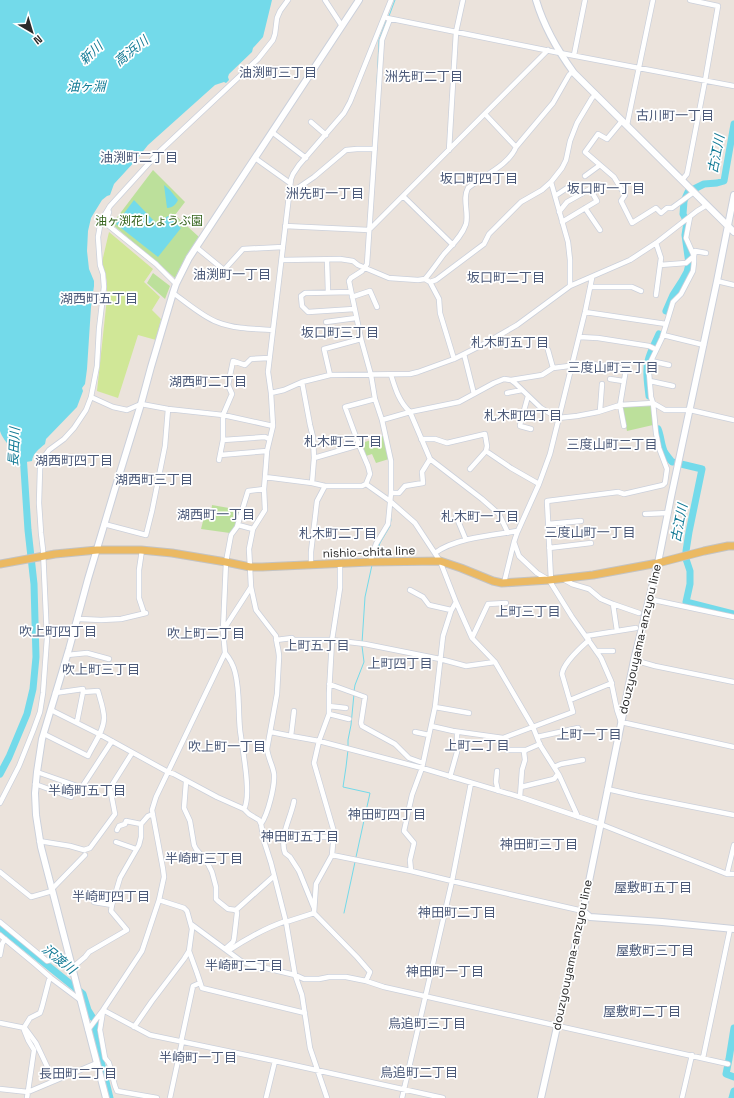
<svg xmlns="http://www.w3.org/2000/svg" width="734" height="1098" font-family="'Space Grotesk','Noto Sans JP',sans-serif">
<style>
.green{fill:#bce09b}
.pitch{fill:#d0e797}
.water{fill:#73daea}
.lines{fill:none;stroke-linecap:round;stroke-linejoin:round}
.stream{stroke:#73daea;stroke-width:1}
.river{stroke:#73daea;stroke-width:7}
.street-casing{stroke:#cbd0db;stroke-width:6}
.secondary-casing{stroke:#cbd0db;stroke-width:8}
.primary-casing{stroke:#c3c3c3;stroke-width:9}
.street{stroke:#fff;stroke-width:4.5}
.secondary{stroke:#fff;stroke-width:6}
.primary{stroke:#ebb962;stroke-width:7}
.labels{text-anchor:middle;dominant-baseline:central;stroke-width:3.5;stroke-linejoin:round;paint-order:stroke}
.park-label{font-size:12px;fill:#35641d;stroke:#fff}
.street-label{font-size:12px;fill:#2a2a2a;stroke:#fff}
.water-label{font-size:13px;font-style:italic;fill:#127a95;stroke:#fff}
.neighbourhood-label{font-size:13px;fill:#4c5a79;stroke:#fff}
</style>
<rect width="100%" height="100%" fill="#ebe3dc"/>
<path class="green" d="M153,170l32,32 -10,13 24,22 -24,41 -63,-54z
M153,273l17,13 -5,13 -18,-16z
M651,406l2,19 -26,6 -5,-24z
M383,436l6,23 -13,4 -4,-9 -6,2 -4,-13z
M212,505l28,5 -4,16 -6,7 -29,-4 3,-12 7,-1z"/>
<path class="pitch" d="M109,232l44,37 -9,13 16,15 -8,13 9,9 -5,21 -18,-5 -20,63 -21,-7 10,-93v-16l-5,-20z"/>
<path class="water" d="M0,0h272l-9,37 -10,11 -1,4 -23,22 -1,3 1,3 -3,3 -2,-1 -9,3 -67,60 -12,15 -22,24 -4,11 -3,1 -5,4 -8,13 -3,5 -3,13 -1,20 2,18 5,12v5l-3,21 -4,62 -2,15 -3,4 1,3 -6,16 -31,32 -1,5c-6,5 -12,9 -13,17l-18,3c0,-6 -1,-11 -4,-16 -3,-6 -8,-10 -10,-17z
M164,185l6,5 8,10c-2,4 -5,8 -11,8z
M134,200l23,24 11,-8 13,12 -23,29 -42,-33z"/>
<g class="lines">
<path class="stream" d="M389,16l6,-16
M377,84l2,-44 8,-21
M374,558l6,-15 10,-17 1,-7
M362,643l3,-46 7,-32
M354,691l1,-6 9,-23 -2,-16
M348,746v-6l3,-15 3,-31
M348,750l-2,17 -3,20 27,6 -14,64
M344,913l11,-51"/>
<path class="river" d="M694,189l10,-5 13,-1 7,-2 10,-57
M666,311l7,-16 9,-14 5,-9 2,-8 -4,-29 2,-13 -4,-8 1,-13 4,-9
M649,396c-1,-10 -4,-25 -1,-35 2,-9 7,-18 11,-27
M658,429c3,7 3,15 6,22 2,4 5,7 8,11h1
M681,464l21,5 -13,63 -3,19v8l4,12v13l-4,18 48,12
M0,774l9,-17 18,-43 6,-25 3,-32 -2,-73 -6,-54 -5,-76
M0,927l83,67 5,16 5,8
M95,1023v14l15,61
M734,1028l-5,31 -3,15 8,3
M732,1098l2,-7"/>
<defs>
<path id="street" d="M325,0l17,26
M387,18l173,35 174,33
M574,55l11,-55
M485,114l31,33
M622,121l-15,18 -9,-5 -13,18 29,25 11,18 -4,6 11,22 24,-15 5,5 6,-5h5l22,-16
M311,122l15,13
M627,125l26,-125
M272,132l34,26
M449,150l7,-118 7,-32
M255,158l35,25
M585,176l15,-11
M682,180l5,-6 18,-93 13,-75 -28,-6
M551,182l17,60 2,18v26
M289,191l3,1 22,-15 32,-27 11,-1h18
M403,196l50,49
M555,196l18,-12
M585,208l15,22
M109,212l-3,10 3,4 47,38 20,20
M559,212l8,-10 23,-13 7,12 -35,21
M285,226l84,4 179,-180
M656,243l5,15 -5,37
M196,247l28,23 19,-21 40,-2
M282,260l58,-1 13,2 5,4 31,13 29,2 7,-1 5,3 9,17 1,14 14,46
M327,260l1,32
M660,265l26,-2 8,-7 1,-5 11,2
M592,278l-7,34 -35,142 -11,30 -22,49 -3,9 5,14 18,17 12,7 23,37 29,41 10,23 6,29 4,12 113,25
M425,279c7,-8 13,-17 19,-25 8,-9 18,-18 22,-30 3,-12 -4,-25 2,-36 15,-12 41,-23 48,-41l37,-44 16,-28 4,-4
M717,281l17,4
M430,282l6,-2 48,-36 5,-10 32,-32 21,-12 9,-8 11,-14 4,-8 4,-19 7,-18 15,-25 4,-4
M590,287h42l9,4
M351,292l-46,1 -4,3 1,10 6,6 46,-3
M173,293c13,9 30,24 44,29 17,7 38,7 56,8
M352,297l18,-6 7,16
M585,312l81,12
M326,322l30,-4
M663,335l41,10
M579,337l19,1 51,8 6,3
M361,339l10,36 4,24 7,21 9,41v32l-3,31 -12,20 -6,18
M548,350l5,18
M464,354l10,40
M651,361l18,4
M330,375l-6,-26 37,-10 -12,-58 2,-3 11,-7 5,-7 15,-224 8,-21
M391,375c4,13 8,27 19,37l20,47 52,40 17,15 9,19
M610,379l13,2
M511,380l31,-5 11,-7 16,-2 11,1 4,-4 42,6 -6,36 4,21
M650,381l23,5
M302,382l8,43 3,12 1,21 -2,25
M271,393l13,-3 18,-8 28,-7 80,-1 8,-2 36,-13 30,-15 33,-19 53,-39 60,-26 26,-17 41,-32 10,-6
M507,393l15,-3
M528,396l-8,29v1l11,3
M600,411l2,-27
M382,420l28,-8 49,-10 35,-19 10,-4 7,1 4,3 26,25 17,10 19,-2 21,-4 22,-7 33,-2 12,7h25l44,10
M273,426l-50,-11 -55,-6 -27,-5 -14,6 -14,-3 -22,-10 6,-31 2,-37 5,-42 -1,-13 -3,-9 -2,-28 2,-11 4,-10 6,-10 50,-55 98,-92 15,-19 2,-6 2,-16 3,-7 8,-11
M421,439h14l12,4 38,-9 2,12 -1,5 25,17 28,16
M223,440l42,-3 4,2
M220,455l47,-4
M314,458l45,-13
M219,460l4,-20v-25l9,-21 -4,-9 5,-24 12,4 6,-6 18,-1
M470,469l16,-18
M265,477l47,6 13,3h37l4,-2
M366,484l24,17 25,22 25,38 16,41 16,36 23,24 38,65 7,18 19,30 19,42
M366,484l4,-10 -2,-8 -9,-21 -14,-38 30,-8
M391,493h8l6,-7 18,-3 -1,-11 8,-13
M645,514l23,-1
M456,516l10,24
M104,524l42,11 6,-24 13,-65 3,-37
M548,524l33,-3
M238,525l15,4
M549,548l42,-5
M142,550l-3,20v28l5,15
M435,553c20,-15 58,-18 83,-22
M340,564v24l-8,52 -3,53v21l-10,27 -5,22 20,69 -2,23 -16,29 -2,29 43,44 13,15 -4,9
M311,565v-13l6,-51 8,-15
M563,579l9,5 17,5 12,10 12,5
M551,580l-4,-79 71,-9 6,2 39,-9 2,-2 2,-14 -8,-21 -3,-15 -3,-30 -2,-6 -2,-24 2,-12 11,-23 11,-36 8,-8 12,-23 1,-9v-6l-8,-18 4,-21
M504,583l10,-41
M410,590l13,7 6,8 22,5
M649,599l85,18
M77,618l3,1 21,1 20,-1 25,-6
M224,629l27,-42
M617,631l-4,-27 26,9
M586,636l50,-8
M472,638l16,-34 18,-1
M276,640l16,-2 2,2h38l33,4 75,15 26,7 29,-4
M596,651h17
M225,653c5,6 8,11 10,19 5,19 3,39 5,58 2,17 12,65 4,79
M67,655l20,-2 22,6
M634,660l21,6 79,16
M329,684l36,13 -4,26 1,3 33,18 14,14 14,5
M55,693l28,-4v3
M570,700l42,-17
M329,706l17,2
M435,707l34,6
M51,710l48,24 69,38 6,2 43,23 27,12 5,5 10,6 2,4 3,17 7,22 15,59 9,53 7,20 8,53 17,50
M329,714l20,5
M431,726l22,5 50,7 70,-26 -11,-38c1,-10 19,-27 27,-34
M271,732l20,4 28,5 103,27 98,29 80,27 127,50h7
M415,732l14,3
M44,734l44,22c5,-11 16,-25 16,-38 0,-9 -4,-19 -6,-27l-15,1 -6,30
M291,736l3,-25
M537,737l41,-9
M507,750h19
M554,767l7,-3 22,-4
M497,771l-1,11 2,9
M37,772l43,15h2l30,-46
M450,777l7,-25v-20
M186,782l-2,26 6,13 4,24 2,4 11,13 5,10 4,15v12l2,2 10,8 8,1 38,-34
M35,784l36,13
M521,787l33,-8 4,-5
M607,789l31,7 96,19
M520,797l2,-27 3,-10 -1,-8 2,-2 14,-6
M294,801c-3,17 -15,35 -9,52l5,4 9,14 15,37
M0,803l19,-37 14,-35 7,-19 3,-19 4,-55 -4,-88 -2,-17 -2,-30 1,-34 2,-7 4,-8 3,-4 15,-11 10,-11 12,-18 5,-13
M261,824c7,-10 14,-38 13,-50 -1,-8 -6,-16 -7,-25l10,-55 2,-37c0,-7 -3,-14 -3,-21l-20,-26 -5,-23 -1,-20 -1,-18 4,-20 12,-19 -1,-21 1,-12 2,-26 6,-25 -2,-33 -3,-21 23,-193 2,-5 6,-9 45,-52 6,-11 41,-102
M117,830l2,-4 6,-2 1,-3 15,3 7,-8 5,-2
M263,835l21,2h49
M39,841l31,5 14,4 6,-2 25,-34 -5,-26 22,-35
M116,842l20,7
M332,855l79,16 41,10 131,30
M411,871l-1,-11 4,-17 -10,-12 8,-36 10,-27 13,-61 8,-71 8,-25 5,-9
M0,872l31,25 21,-6
M727,874l7,-29
M52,889l33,-34
M94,902l18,3
M0,922l47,39 22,-5
M286,922l28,-9
M191,924l50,37 8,3 46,11 9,4h15l10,-2h17l20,4 18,6 344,77
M0,935l35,29 16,14 28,21
M225,949l8,-7 1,-3 3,-26 -1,-3
M189,951l8,22 5,15 103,25
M228,951c18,-12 37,-23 58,-30
M0,955l2,-11 3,-5
M72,968l13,-11 4,-5 38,-22 -16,-19 1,-6 8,-27 19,-33 2,-8v-13
M103,1010l47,25 125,26 168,37
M103,1011l-3,19 5,28 4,5 6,23 2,5 40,7
M0,1023l25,5 11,15 18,38
M134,1027l18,-26 32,-42 5,-8 3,-22 -5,-18 -3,-3 -25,-8
M88,1030l15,-20 39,-59 17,-51 5,-23 -1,-8 -11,-59 4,-13 69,-144 -2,-23 3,-68 5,-27 6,-8 11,-36 16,-2
M181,1042l12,-56 7,-3
M703,1058l27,-129
M0,1089l28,3 69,-29
M27,1098l7,-48 -6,-10 -4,-10 1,-4 5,-8 10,-5 2,-6 7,-27 2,-2
M170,1098l12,-56
M266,1098l9,-37
M402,1098l50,-217 19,-98
M682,1098l10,-43"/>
<path id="secondary" d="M536,0c8,27 22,51 38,73l160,159
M583,911l7,6 72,5 72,7
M106,1098l-65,-251 -5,-32 -1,-22 2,-21 5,-33 27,-90 19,-70 26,-87 27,-88 10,-37 22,-74 3,-9 13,-26 170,-258
M541,1098l42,-187 51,-251 24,-97 13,-66 46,-216 17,-86"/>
<path id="primary" d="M0,564l55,-10 42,-4h44l31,3 54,9 24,5h12l108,-5 70,-1 21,7 32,13 9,2 47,-3 44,-5 65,-12 46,-12 24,-5h6"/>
</defs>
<use href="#street" class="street-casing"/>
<use href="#secondary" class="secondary-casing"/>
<use href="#primary" class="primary-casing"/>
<use href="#street" class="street"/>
<use href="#secondary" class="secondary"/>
<use href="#primary" class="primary"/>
</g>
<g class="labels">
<g class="park-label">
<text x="149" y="221">油ヶ渕花しょうぶ園</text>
</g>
<g class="street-label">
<text transform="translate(369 552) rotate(-2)">nishio-chita line</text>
<text transform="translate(640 639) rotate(-77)">douzyouyama-anzyou line</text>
<text transform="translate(572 955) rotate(-78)">douzyouyama-anzyou line</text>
</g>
<g class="water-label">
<text transform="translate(131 51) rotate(-39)">高浜川</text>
<text transform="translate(91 53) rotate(-43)">新川</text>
<text x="86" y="86">油ヶ淵</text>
<text transform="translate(716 154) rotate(-79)">古江川</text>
<text transform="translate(14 447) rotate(-87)">長田川</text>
<text transform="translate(679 523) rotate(-79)">古江川</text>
<text transform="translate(59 959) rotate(39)">沢渡川</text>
</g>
<g class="neighbourhood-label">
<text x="278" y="72">油渕町三丁目</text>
<text x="424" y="76">洲先町二丁目</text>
<text x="675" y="115">古川町一丁目</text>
<text x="139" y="157">油渕町二丁目</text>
<text x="479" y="178">坂口町四丁目</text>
<text x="606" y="188">坂口町一丁目</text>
<text x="325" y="193">洲先町一丁目</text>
<text x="232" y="274">油渕町一丁目</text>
<text x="506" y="277">坂口町二丁目</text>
<text x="99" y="298">湖西町五丁目</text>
<text x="340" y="332">坂口町三丁目</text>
<text x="510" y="342">札木町五丁目</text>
<text x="613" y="367">三度山町三丁目</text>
<text x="208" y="381">湖西町二丁目</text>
<text x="523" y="415">札木町四丁目</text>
<text x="343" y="441">札木町三丁目</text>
<text x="612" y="444">三度山町二丁目</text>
<text x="74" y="460">湖西町四丁目</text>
<text x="154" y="479">湖西町三丁目</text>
<text x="216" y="514">湖西町一丁目</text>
<text x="480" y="516">札木町一丁目</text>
<text x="590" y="532">三度山町一丁目</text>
<text x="338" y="533">札木町二丁目</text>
<text x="528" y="611">上町三丁目</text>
<text x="58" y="631">吹上町四丁目</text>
<text x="206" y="633">吹上町二丁目</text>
<text x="317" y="645">上町五丁目</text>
<text x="400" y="663">上町四丁目</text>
<text x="101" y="669">吹上町三丁目</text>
<text x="589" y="734">上町一丁目</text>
<text x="477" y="745">上町二丁目</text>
<text x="227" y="746">吹上町一丁目</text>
<text x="87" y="790">半崎町五丁目</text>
<text x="387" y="814">神田町四丁目</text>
<text x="300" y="836">神田町五丁目</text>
<text x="539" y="844">神田町三丁目</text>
<text x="204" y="858">半崎町三丁目</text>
<text x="653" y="887">屋敷町五丁目</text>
<text x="111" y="896">半崎町四丁目</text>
<text x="457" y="912">神田町二丁目</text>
<text x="655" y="950">屋敷町三丁目</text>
<text x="244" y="965">半崎町二丁目</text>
<text x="445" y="971">神田町一丁目</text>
<text x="642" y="1011">屋敷町二丁目</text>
<text x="427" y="1023">鳥追町三丁目</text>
<text x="198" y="1057">半崎町一丁目</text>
<text x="419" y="1072">鳥追町二丁目</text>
<text x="78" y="1073">長田町二丁目</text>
</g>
</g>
<g transform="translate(32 32) rotate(142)" stroke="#ffffff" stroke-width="3" paint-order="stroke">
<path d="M0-3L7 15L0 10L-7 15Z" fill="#2a2a2a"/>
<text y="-6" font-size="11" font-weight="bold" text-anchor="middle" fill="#2a2a2a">N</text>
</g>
</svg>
